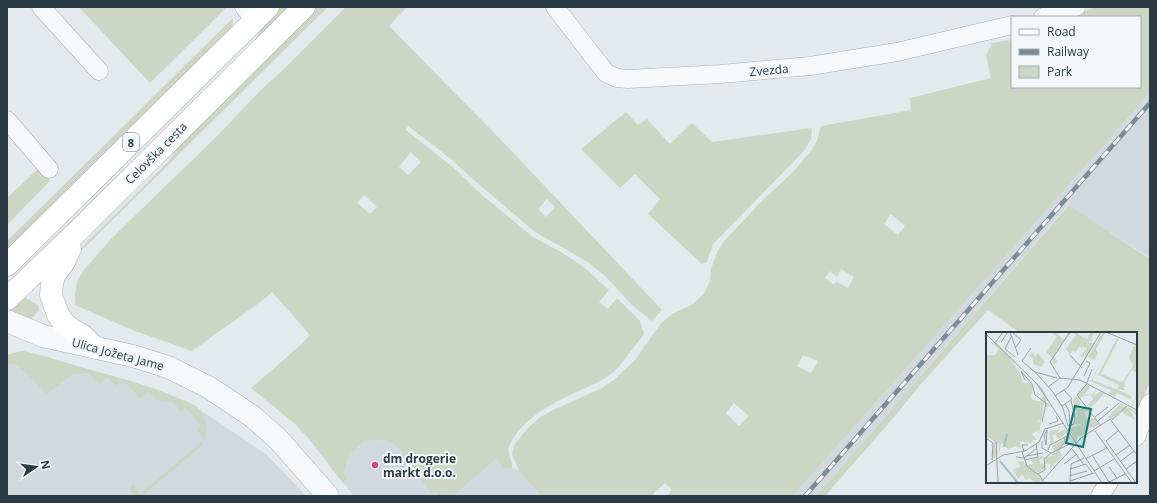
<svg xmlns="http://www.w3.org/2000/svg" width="1157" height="503" font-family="'Open Sans',sans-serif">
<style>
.built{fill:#d1d9de}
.green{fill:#cdd6c4;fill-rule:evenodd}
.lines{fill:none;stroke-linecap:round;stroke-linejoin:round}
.minor-casing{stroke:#a8b1b7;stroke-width:19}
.tertiary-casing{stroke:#a8b1b7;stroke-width:23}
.primary-casing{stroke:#a2b0b8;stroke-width:23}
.minor{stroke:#f6f8fa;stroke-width:18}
.tertiary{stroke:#f6f8fa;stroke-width:22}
.primary{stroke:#fff;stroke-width:22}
.rail-casing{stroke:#7c8c96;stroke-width:4.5}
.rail{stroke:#f3f7f9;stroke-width:3;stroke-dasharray:9;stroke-linecap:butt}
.poi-dot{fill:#d3467f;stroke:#f3f7f9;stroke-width:1.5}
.labels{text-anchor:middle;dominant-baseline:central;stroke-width:4;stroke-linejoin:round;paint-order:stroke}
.shield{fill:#f3f7f9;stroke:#66737b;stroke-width:1}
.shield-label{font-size:11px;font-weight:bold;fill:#2a3b45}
.street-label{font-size:12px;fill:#2a3b45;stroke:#f3f7f9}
.poi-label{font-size:12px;font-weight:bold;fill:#2a3b45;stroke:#f3f7f9;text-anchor:start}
.inset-river{fill:none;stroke:#9ec0cc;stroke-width:2}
.inset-road{fill:none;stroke:#99a3a9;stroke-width:1}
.view{fill:#0f766e;fill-opacity:0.15;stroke:#0f766e;stroke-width:2}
.inset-edge{fill:none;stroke:#2a3b45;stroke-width:2}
</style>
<rect width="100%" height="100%" fill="#e3e9ec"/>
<path class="built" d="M1150,93v165l-82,-53 -252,291h-23z
M22,351l17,4 88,25 29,9 34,14 77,52 39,41h-299v-141z
M391,440l11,14 -1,2 31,37 3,-1 4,4h-85l-11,-13 5,-5 -4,-5 5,-18 16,-14z
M496,459l13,9h3l7,3 22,25h-88z"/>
<path class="green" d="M79,7h148l-77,76z
M279,7h14l-272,268 -3,-2 234,-229 18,-28z
M315,7h13l-247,244 -11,14 2,-8 96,-95 9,-13 2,-8z
M346,7h61l-18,19 114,116 159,168 -10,11 -20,-16 -26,-28 -18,-15 -53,-30 -60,-51 -24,-22 -43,-33 -2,4 5,4 44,35 27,26 51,42 28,15 24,16 24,22 -10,12 9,7 9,-11 23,23 4,13c-10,12 -21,30 -33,40 -14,11 -33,16 -49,25 -16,8 -30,17 -42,30 -4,5 -9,12 -11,18 -2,8 4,14 3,21l-7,1 -9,-10 -43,37h-14l-4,-4 -3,2 -31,-39 1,-2 -11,-12 -3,1 -1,-2 -22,1 -16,14 -5,18 4,5 -5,5 -34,-44 -14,-15 -44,-36 52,-45 7,-8 -38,-43 -9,8 -71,51 -57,-20 -60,-26v-11l2,-12 6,-11 28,-32 105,-102 44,-46 26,-24zM411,152l10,10 -13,13 -9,-8zM364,195l13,12 -7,7 -13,-11zM547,199l8,8 -9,10 -8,-8z
M1097,7h53v86l-357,403h-126l5,-6 -7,-7 -12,11 1,2h-113l-22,-25 -7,-17 3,-10 12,-15 12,-11 12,-7 51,-23 13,-9 21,-20 25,-36 11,-9 21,-10 11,-10 6,-13 1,-12 7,-19 7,-10 37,-39 31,-29 17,-20 7,-11 4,-15 90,-16 -1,-12 81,-20 -5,-23 4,-7 2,-5 20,-3v47h128v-70h-74zM891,214l14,12 -7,9 -14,-11zM841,269l13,8 -6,11 -11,-6 -4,2 -8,-6 5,-7 7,6zM803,355l15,6 -7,12 -14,-7zM734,403l15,13 -10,10 -13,-13z
M233,18l-1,13 -225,222v-12z
M626,112l12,13 9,-6 23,25 22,-21 20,19 100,-14 -1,11 -7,12 -91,93 -6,18 -5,2 -54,-50 12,-15 -25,-25 -15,14 -39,-39z
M40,167l10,14 -43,44v-27z
M1069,205l81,54v123l-14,32v-81h-116l-32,-23 -68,75 -25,31 -70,80h-9z
M24,297l14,8 1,5 -10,12 -20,-10z
M22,351c22,4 44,12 65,18 30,8 60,16 88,28 7,3 16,5 22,10 12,11 12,30 2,41l-56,47h-9l-3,-2 -1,-4 3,-5 7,10 64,-54 -7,-10 4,-4 -16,-19 -4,4 -8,-9 -17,-2 -7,-8 -9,7 -13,-15 -6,-3 -6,5 -7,-9 -9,7 -10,-11 -16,1 -26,20 -30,-29 -6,-1h-4v-9z"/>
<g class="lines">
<defs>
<path id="minor" d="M41,7l58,64
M244,7l11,13
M555,7l51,66 11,5 11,1 93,-5 89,-8 87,-14 115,-27
M1043,17l33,-10
M7,120l42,49
M1136,437l14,-34
M1100,496l9,-14"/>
<path id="tertiary" d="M7,321l36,15 90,20 35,11 40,20 26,17 19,13 26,23 49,56"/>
<path id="primary" d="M70,249l-6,13 -9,12 -3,9 -1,12 7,20 6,8 8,7 10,5 12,12
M7,265l261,-258
M7,299l74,-71 223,-221"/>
</defs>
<use href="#minor" class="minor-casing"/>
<use href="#tertiary" class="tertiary-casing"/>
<use href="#primary" class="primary-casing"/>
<use href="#minor" class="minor"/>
<use href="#tertiary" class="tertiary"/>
<use href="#primary" class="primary"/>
<defs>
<path id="rail" d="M805,496l345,-393"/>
</defs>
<use href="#rail" class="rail-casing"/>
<use href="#rail" class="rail"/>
</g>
<circle class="poi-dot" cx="375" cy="465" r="4"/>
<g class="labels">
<rect class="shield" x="123" y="133" width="16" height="18" rx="3"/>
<g class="shield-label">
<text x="131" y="142">8</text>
</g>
<g class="street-label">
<text transform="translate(769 70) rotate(-5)">Zvezda</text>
<text transform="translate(156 153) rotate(-45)">Celovška cesta</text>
<text transform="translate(118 354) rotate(15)">Ulica Jožeta Jame</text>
</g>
<g class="poi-label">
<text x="383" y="458">dm drogerie<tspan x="383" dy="14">markt d.o.o.</tspan></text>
</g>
</g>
<g transform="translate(986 332)">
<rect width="151" height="151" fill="#e3e9ec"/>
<path d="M64,0h5l9,8 4,-6 -3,-2h6l-18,25 4,4 -4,5 -1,-9 -6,-4 11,-17zM86,0h6v2l6,4 3,-5 -2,5 2,1 4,-7h4l-4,8 4,2 -5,-2 -3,4 3,-2 4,3 -8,14 -2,-1 3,-9 -5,9 -2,-2 7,-8 -5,-2v3l-2,-3 1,-2 -6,9 -1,-4v3l-1,-2 -3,4 -4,-5 10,-14zM117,0h3l-10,17 2,4 -4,7 -6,-3zM131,6l2,1 -18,35 21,8 11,-16 -4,-9 8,-17 -1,32 -4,-2 -5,8 -3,5 2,4h-3l2,3 -9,-1 16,7 -2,3 -13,-6 -3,4 -6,-4 4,-2 -24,-11h4l13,-29 -12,29 22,9 3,-1 1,-3 -21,-10zM4,10l6,1 19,18 -8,-7 8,9 -5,-4 10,14 3,10h5l-1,-3 6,6 -2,11 3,3 8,2 -2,-4 4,-2 -14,-20 12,12 6,11 -5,-6 4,7 -2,2 3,1 4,6 -2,-3 -4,1v-3l-3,1 -1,15 -5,1 4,1 -2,12 -2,-3 -5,3 5,6h-5l1,2 -2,1 -11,-2 1,8 -4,-3 -9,3 -7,-6 -2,13v-14l-2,3 -2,-3 1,15 -4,2 2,-18 -8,-4v-82h9l4,-6zM46,20l3,4 3,-3 7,9 -4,5 -8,-3v-6l-4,-2zM101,53l3,2 -5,7 7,1 4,-6 -2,7 7,-5 4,2 -16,16 -3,-2 7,-8 -2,-4 -8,1 -4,3 -2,-5zM151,63l-6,14 4,1 2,-3v9l-7,-7 5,11 -14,-9 -9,8h-2l-2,-2 12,-13 3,1 -12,14 13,-14 4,4 -1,-2 3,1zM90,64l5,7 -3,3 2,4 4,-3 4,2 -4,4 4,7 7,-2 4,6 -6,4 2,2 -3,-3 -7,3 -1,5 -6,1 -2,7 -7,-14 13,-5h-7l2,-9 -4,-15zM72,93l2,4 -3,4 8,-4 3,5 -2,-1 -5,5h-4l-1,-4 -4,1 2,9h-3l-2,-13 10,-2zM83,104l6,9 -1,2 -3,-8 -6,3 -6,8 3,6 -12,13v-5h-4l-1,4 -7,5 -8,-5 -2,-3 5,-1 -2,-4 11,-4 2,2 -5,2 4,6 3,-9 6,-1 2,-4 -2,-6zM31,129l7,1 19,19 -9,2 -7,-9 2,4 -3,2 -4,-6 -4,5 -5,-10 8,-2z" fill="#cdd6c4"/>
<path class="inset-river" d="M18,115l3,-13M14,129l18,22"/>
<path class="inset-road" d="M24,0l8,23M26,0l9,8 -6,8M120,0l31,13M0,2l52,51 64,98M25,5l-6,12 10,8M15,10l7,-10M9,11l8,-11M45,16l-9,13 15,13 16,18 10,16 5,18 6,-2 1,-7 -4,-17M84,23l12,13M106,37l-6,16 -9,10 24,31M49,40l22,6M98,44l6,-13 -4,-2M74,46l20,2 57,30M74,46l-10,-16 20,-30M39,48l-4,-9 11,13 3,11 11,8M62,55l12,-9M69,64l13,-9 33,-55M79,72l4,7 1,15M76,74l10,-7 -8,-9M109,85l13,-10M126,88l15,-14M112,89l21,-18M56,90l4,-19M63,92l9,-3 -2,-5M61,98l-1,15 -2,-10 3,-5M133,98l-13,11 30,42M109,99l37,52M1,107l6,4 -1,17M56,109v7l9,5 21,-10M10,110l2,41M73,117l6,-7 -1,-5M86,117l12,16M62,118l2,-5 19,-10M38,119l-2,-6h6M36,120l5,14 13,10 4,7M106,123l17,27M130,123l14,-10M40,124l17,-3M30,125l8,1 12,-9M99,127l22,-11M39,128l13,-3 -2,-13M135,129l13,-10M78,132l13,-10M0,134l17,-11 22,-4 14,-9 6,-13 19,-6M123,135l8,11M84,137l16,-5 7,10M140,137l11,-8M108,139l20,-12M52,142l7,-4 -1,-11 7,-6M83,144l18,-5M57,148l38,-42 29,-19 27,36M84,149l24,-8M84,151l1,-19 13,-6M121,151l18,-9"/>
<path class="view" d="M89,74l16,3 -8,38 -17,-4z"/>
<rect width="151" height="151" class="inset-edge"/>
</g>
<rect width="1157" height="503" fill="none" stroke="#2a3b45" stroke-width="16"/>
<rect x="1011" y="16" width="130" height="72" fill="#f3f7f9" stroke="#a3acb1"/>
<rect x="1019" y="29" width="20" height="6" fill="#ffffff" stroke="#a3acb1"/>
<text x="1047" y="36" font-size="12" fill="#2a3b45">Road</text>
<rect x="1019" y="49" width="20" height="6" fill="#7c8c96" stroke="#a3acb1"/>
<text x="1047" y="56" font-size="12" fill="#2a3b45">Railway</text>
<rect x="1019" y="66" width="20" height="12" fill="#cdd6c4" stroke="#a3acb1"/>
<text x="1047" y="76" font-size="12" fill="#2a3b45">Park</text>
<g transform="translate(36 467) rotate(77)" stroke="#f3f7f9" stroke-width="3" paint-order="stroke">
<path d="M0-3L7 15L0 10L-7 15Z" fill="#2a3b45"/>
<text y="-6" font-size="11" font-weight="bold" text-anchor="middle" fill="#2a3b45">N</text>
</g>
</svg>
